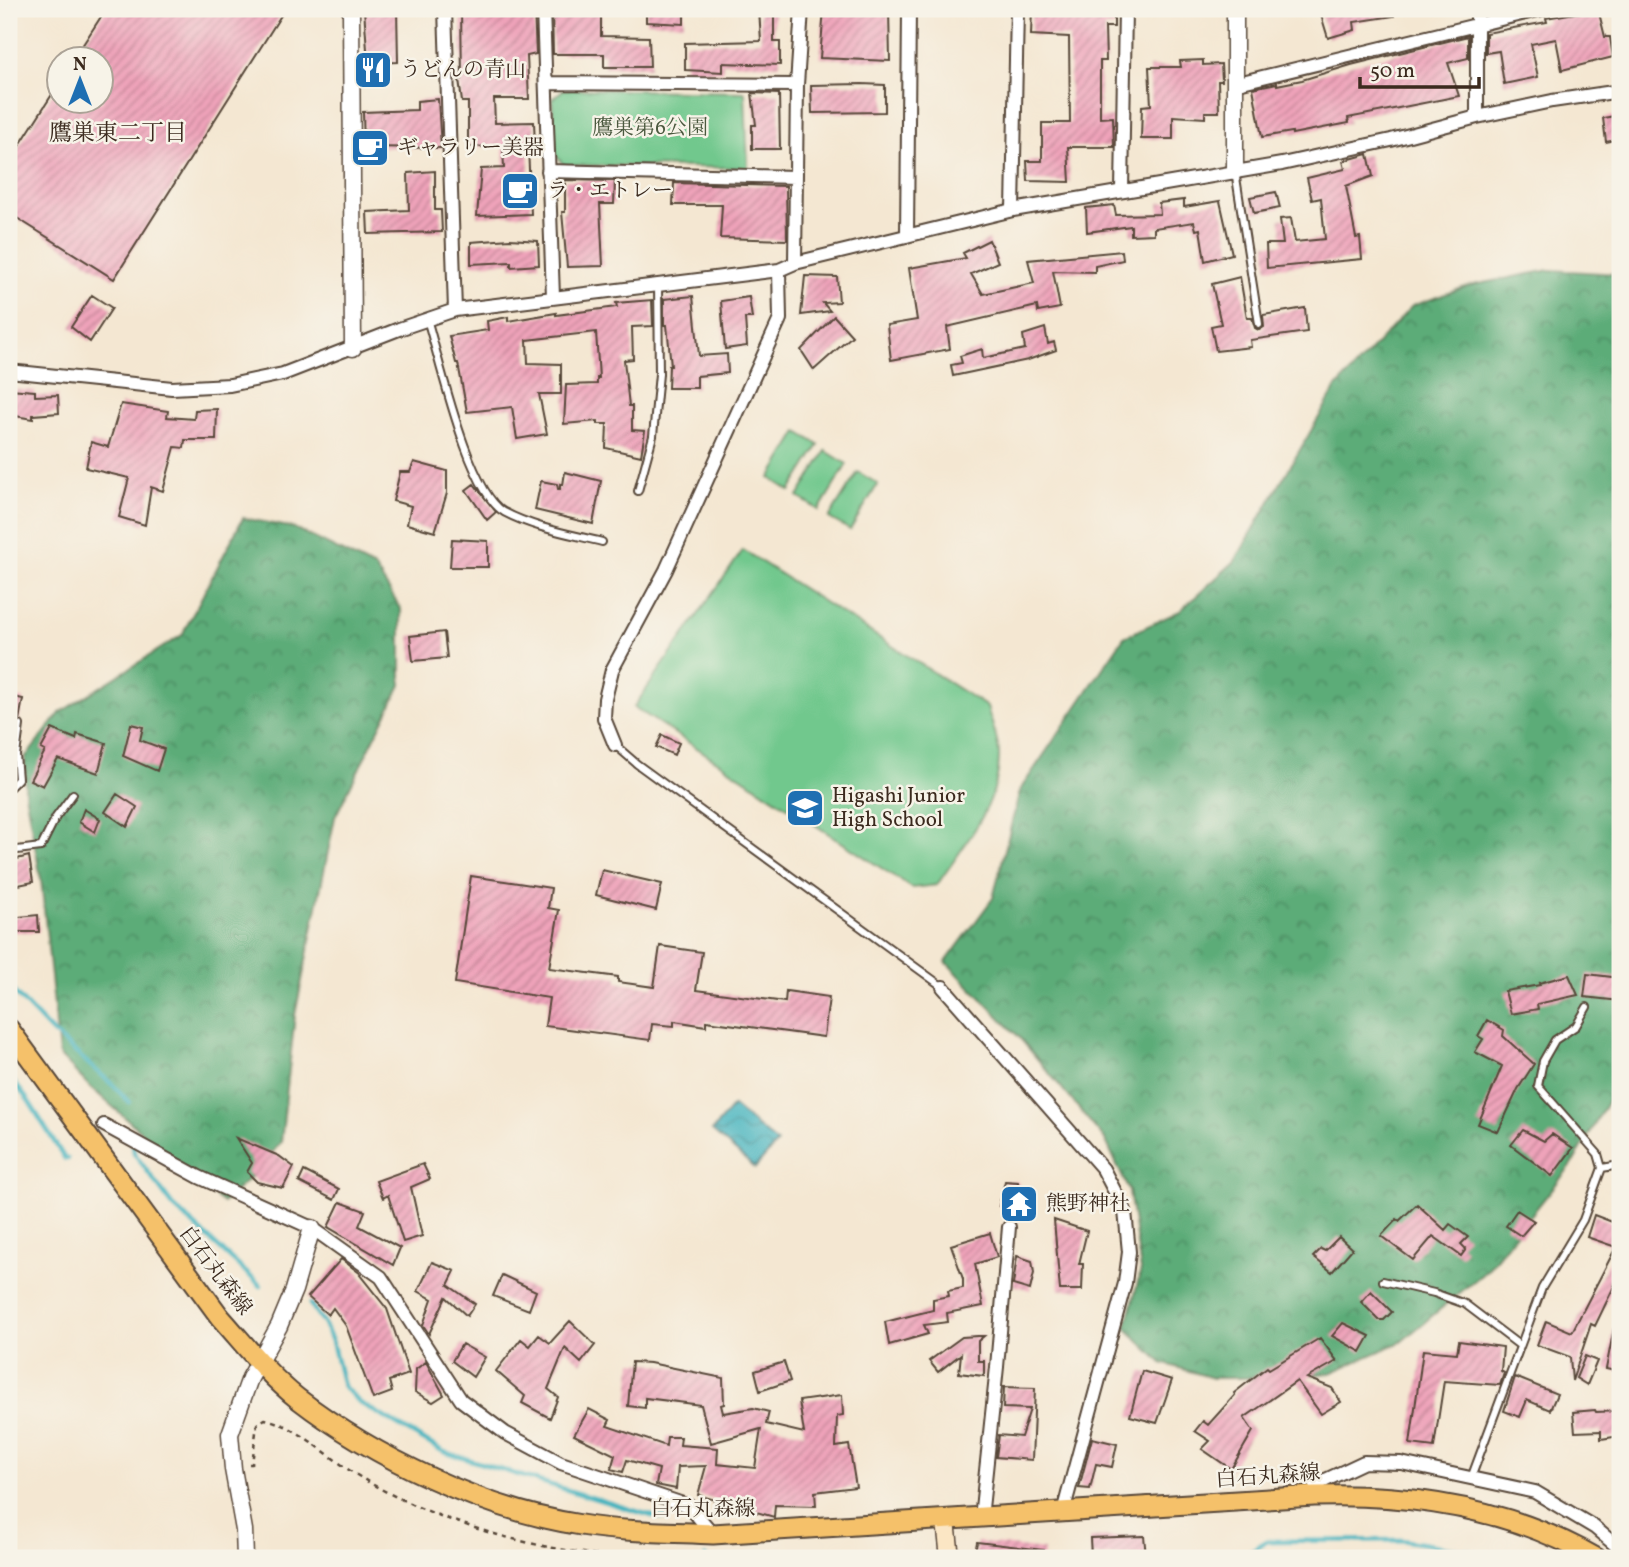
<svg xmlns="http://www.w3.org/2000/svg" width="1629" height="1567" font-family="Vollkorn,'Noto Serif JP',serif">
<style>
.green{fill:#71c88d;stroke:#567956;stroke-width:2}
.forest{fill:url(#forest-crowns);stroke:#4c6b4b;stroke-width:2}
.water{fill:url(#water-waves);stroke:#406f6e;stroke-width:2}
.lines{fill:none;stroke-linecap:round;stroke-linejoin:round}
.stream{stroke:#45b4bf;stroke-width:4.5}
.building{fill:url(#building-hatch)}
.service-casing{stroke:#574639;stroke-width:10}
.minor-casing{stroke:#574639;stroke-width:16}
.tertiary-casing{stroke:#574639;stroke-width:19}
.secondary-casing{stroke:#574639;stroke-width:21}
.primary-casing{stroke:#574639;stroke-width:23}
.path{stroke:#574639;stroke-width:2.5;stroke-dasharray:5 5;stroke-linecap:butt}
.service{stroke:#fff;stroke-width:6}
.minor{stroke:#fff;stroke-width:12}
.tertiary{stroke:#fff;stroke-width:16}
.secondary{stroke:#fbe6c4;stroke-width:18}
.primary{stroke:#f5c16b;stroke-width:19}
.labels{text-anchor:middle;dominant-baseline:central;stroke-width:5;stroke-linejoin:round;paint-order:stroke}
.poi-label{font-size:21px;fill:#3b2a1e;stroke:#f7f3e8;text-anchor:start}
.park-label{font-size:21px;fill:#4b593f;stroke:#f7f3e8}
.street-label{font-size:21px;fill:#3b2a1e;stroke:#f7f3e8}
.neighbourhood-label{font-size:23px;fill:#3b2a1e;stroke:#f7f3e8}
</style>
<defs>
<pattern id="forest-crowns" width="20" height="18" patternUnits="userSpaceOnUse" patternTransform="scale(1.75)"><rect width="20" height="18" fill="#5cac78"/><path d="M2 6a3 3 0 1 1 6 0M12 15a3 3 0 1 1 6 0" fill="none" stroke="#4d8c62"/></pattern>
<pattern id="water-waves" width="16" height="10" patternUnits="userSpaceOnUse" patternTransform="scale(1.75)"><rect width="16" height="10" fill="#45b4bf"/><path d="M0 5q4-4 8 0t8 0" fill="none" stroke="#3b939b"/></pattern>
<pattern id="building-hatch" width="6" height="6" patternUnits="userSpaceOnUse" patternTransform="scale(1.75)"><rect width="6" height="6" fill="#efa3ba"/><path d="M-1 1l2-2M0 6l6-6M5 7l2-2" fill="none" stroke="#c38597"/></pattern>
</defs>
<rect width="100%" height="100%" fill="#f7f3e8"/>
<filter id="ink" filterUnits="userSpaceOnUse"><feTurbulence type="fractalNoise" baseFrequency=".0143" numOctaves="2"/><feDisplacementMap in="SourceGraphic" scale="14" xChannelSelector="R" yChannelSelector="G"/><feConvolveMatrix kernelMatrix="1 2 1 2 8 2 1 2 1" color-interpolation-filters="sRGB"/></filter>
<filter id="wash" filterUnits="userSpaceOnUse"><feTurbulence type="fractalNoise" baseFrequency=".00686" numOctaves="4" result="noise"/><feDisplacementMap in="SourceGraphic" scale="28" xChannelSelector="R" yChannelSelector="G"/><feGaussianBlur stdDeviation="1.57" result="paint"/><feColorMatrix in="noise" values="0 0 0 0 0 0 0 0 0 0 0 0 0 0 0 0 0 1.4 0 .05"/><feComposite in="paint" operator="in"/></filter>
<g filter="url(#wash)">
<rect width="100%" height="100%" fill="#f4e7d2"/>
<path class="green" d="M564,89l181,3 3,76 -184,-3 -8,-9 -4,-57z
M798,432l21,13 -29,46 -20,-13z
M826,451l21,13 -28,46 -21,-13z
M858,472l20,12 -28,46 -21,-12z
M743,550l244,157c4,15 12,33 12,48 1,50 -36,91 -62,130l-25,3 -278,-181z"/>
<path class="forest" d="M1549,270l71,4v799l-7,19 -40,71 -86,107 -86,72 -71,31 -51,5h-66l-51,-15 -36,-35 15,-58 -12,-79 -23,-50 -87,-104 -73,-75 47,-64 27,-108 104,-153 56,-26 55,-50 101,-173 76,-82 56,-20z
M243,518l51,10 81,40 26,41v76l-66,132 -40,198 -14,127 -26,31 -32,30 -133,-116 -31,-32 -18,-176 -16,-86v-35l36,-46 121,-77z"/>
<path class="water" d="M733,1106l44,37 -22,25 -43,-37z"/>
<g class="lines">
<path class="stream" d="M9,987l43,45 62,54 15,16
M9,1076l19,24 37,59h3
M133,1146l1,7 39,53 88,80
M310,1304l14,20 8,17 11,45 17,17 84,49 208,64 13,2
M706,1557l1,1
M794,1558h46
M1239,1558l28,-17 134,-1 70,11 19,7"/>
</g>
<g id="blocks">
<path class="building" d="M106,9h179l-171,270 -105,-66v-51l51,-80v20h42v-42h-29z
M364,9h33l1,53 -30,1z
M461,9h73l2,45 -9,2 2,43h-35l1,24 39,-1 1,25h-7l3,67 -54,2 4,-47 23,-1 -1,-22 -35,1v-45h-6l-3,-23h3z
M552,9h49v27l48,1 1,30h-46v-13h-51z
M646,9h38v15l-38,-2z
M759,9h15v33h6v23l-57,-2v9l-38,-2v-27l76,-2z
M824,9h65l1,52 -70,-3z
M1032,9h82v18h-9l1,34h-6v57l13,-1 1,30h-46l2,35 -42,-1 -1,-20h15v-38h28l-1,-86 -38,-2z
M1340,9h53l1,7 -40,6 1,8 -27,8 -7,-23z
M1598,9l7,28h5l3,20 -51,13 -6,-31 -25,5 7,33 -34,7 -5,-33 -13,2v-20l61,-11 -1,-4z
M1468,36v22l-20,5 11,33 -111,22 1,5 -57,11v-2l-30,5 -9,-49 24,-5v2l25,-5 49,-15z
M1203,60v5l18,-1 1,17h-4l1,31h-14v6l-32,-2v23h-32l1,-33 9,-1 -2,-38h32l-1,-6z
M862,84l23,1v27l-73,1 -1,-28z
M752,93l27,1 1,55h-28v-24h4z
M438,99l3,49 -77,-1 -1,-35 54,-2v-9z
M1620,115v24l-14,3 -3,-24z
M1368,154l5,22 -27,10 10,52 4,-1 2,22 -95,9 -1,-24h17l-3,-25 11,-1 4,24 30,-3 -4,-41 -9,2 -5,-22 38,-9 -2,-8z
M435,171v39h6l1,22 -74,2 -1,-22 42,-2 -1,-37z
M565,180l50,1 -1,23h-14l3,62 -36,1 -5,-55h3z
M674,183l112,3 1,54 -67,-2 2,-33h-49z
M1276,192l4,16 -26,5 -4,-16z
M1184,200v7l36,-6 12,53 -27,7 -5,-32 -4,1 -2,-8 -40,6v6l-23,1v-9l-44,6 -1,-24 28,-3 2,10 44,-1 -1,-11z
M510,239l28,2 1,24 -28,2v-5l-40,2v-22z
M989,240l9,22 -27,12 12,20 51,-11 -6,-23 94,-9 1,9 -28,6v6l-42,-1 7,37 -22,4 -1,-6 -90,21 3,22 -59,11 -4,-35 30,-5 -8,-52 57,-10 -3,-5z
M805,276l32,1 2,25 -16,1 7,8 -29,4z
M1240,277l7,41h5l3,10 4,2 5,-3 -1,-12 42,-7 2,24 -57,8 1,7 -35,4 -5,-25 10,-2 -9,-40z
M92,295l20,13 -22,34 -19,-15z
M693,296l6,60 28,-2 1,19 -31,3v12h-29l1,-22h2l-4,-41h-3v-26z
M749,297l3,21h-7l2,28 -22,3 -4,-48z
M652,300l1,26 -21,1 1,32 -9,1 5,46h3v24l13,1 -4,25 -35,-8 1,-24h-9v-3l-34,3 2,-39 31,-1v-6h2l-3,-46 -69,8 1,23 33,1v30h-22l8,40 -30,5 -5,-32 -45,5 -9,-49h-2l-7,-27 39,-6 -1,-9 21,-4v4l48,-8v2l61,-8 -1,-4z
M834,316l18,20 -38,34 -13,-20z
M1045,328l3,16 6,-2 2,8 -28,10 -75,16 -2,-11 11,-2 -2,-7 22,-7 1,9 42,-9 -2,-14z
M9,389l26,2v5l23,-1 1,18 -26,2v4l-24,-4z
M121,404l47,7 -1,6 27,2 1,-9 22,-1 -1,31h-31l-1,8 -9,-1 -12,44 -12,-4 -6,38 -26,-8 10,-39 -43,-10 5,-26 17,5z
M414,462l33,9v22l-12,39 -28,-8 4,-18 -18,-5 7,-29h10z
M565,472l36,9 -8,43 -58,-14 6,-29 16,3 1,5h2v-5l3,1z
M474,484l22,28 -9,8 -21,-30z
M452,539l36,2v26h-38z
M444,632l3,26 -34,3 -3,-25z
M9,696l14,3 -4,21 -4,4 -3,16 -3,-1z
M131,724l12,3 -3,13 24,9 -7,22 -34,-15z
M52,729l24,10 1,-5 29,9 -8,30 -40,-14 -15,27 -13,-6 15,-29 -4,-2z
M662,735l17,8 -5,12 -18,-8z
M117,794l20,13 -10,20 -22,-15z
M84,809l16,10 -5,13 -16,-10z
M29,856l4,26 -24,5v-26z
M602,870l60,14 -6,26 -60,-15z
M471,876l80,12 -3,20 11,2 -10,58 69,9v5l36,5 6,-41 42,6 -6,38 89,12 1,-11 43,6 -5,40 -118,-16v5l-32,-5v5l-22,-2 -2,16 -105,-14 4,-28 -94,-15z
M38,915l1,17h-29l-1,-14z
M1587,974l33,4v23l-36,-4z
M1569,975l9,20 -41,9 1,5 -27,5 -6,-23 35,-6 -1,-2z
M1487,1020l17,10 -1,6 31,28 -16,25 -20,43 -20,-8 24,-58 -27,-14 8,-13 -5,-3z
M1523,1130l21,11 8,-7 21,14 -21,28 -41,-31z
M236,1138l43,18 15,11 -11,21 -26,-6 -10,-10 5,-9z
M423,1164l7,15 -19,8 11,49 -19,6 -15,-47 -5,3 -7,-17z
M304,1171l35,18 -5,11 -35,-18z
M1005,1181l13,1 4,23 -23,1z
M340,1202l25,9 -6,15 41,22 -7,17 -65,-38z
M1417,1204l28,26 5,-6 18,13 -7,7 5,5 -5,7 -28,-20 -20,24 -32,-24 16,-17 2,2z
M1517,1210l17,11 -13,15 -15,-10z
M1594,1215l26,10v49l-25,52 -4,-2 -19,57 -2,-24 -33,-12 9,-24 26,11 44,-85 -29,-10z
M1054,1220l33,11 -8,33h4l-1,26h-22z
M990,1233l7,24 -22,7 8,42 -36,7 1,9 -24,3 4,9 -39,11 -4,-23 48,-12v-11l16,-3 -1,-5 15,-3v-9l-12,-34z
M1339,1237l13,12 -20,23 -19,-15 8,-8 4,2z
M1017,1256l15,5 2,12 -4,17 -17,-5z
M341,1259l20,15 -1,1 27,34 22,65 -20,7 3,11 -19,7 -27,-73 -13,-18 -5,7 -20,-18z
M432,1262l23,9 -7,14 27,19 -8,12 -21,-19 -17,37 -6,-9 9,-26 -14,-8z
M502,1275l34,16 -7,19 -36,-14z
M1371,1291l21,21 -8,8h-5l-18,-18z
M570,1321l25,24 -14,18 -16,-15 -17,41 10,8 -8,21 -28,-15 3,-7 -29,-25 25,-32 9,7 9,-11 11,8z
M1343,1323l27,13 -9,16 -29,-16z
M1614,1328h6v44l-14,-3z
M978,1336h6l-6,5v20h6v15l-25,-3 2,-19 -23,18 -9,-11 33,-24z
M1320,1338l17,23 -30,17 25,10 9,14 -20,12 -24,-33 -53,37 9,13 -22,38 -29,-20 8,-8 -15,-10 8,-10 5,4 27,-30 -1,-2 33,-26 2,2z
M1459,1341l44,6 -2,24 3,2 -4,12 -56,-4 -10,66 -24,-3 13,-94 34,3z
M462,1344l23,13 -12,20 -21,-16z
M1585,1356l12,5 -10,24 -11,-7z
M426,1362l18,33 -11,7 -18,-10 1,-23z
M632,1362l18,1 73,15 1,26 -3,1 2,8 30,-5 16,4 -3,12 38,9 -5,-32 43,-6 1,20 -6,1 -1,31 13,-2 7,42 -41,5 1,14 -41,-1 -1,12 -76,-22 8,-29 -28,1 -2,22 -20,-4 3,-16 -32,-9 -4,12 -12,-3 4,-14 -41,-20 15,-26 21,11 -3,6 59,20 1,-9h14l-1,8 38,3 -1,16 38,4 6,-39 -50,14 -10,-38 -56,-7v10l-17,-2z
M784,1362l6,19 -30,10 -5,-20z
M1142,1371l30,9 -15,43 -27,-7z
M1515,1377l42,17 -7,16 -23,-10 -7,17 -16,-6z
M1004,1387l31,1 -3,72 -36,-3 3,-22 22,2 9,-28 -27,-1z
M1595,1410l1,2 24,-1v25l-19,3v-8l-26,1 -2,-20z
M1092,1438l25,6 -5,23 -16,-3 -6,25 -11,-1z
M1144,1536l2,20h-55l-1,-18z
M977,1542l67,8 -1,8h-69z"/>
</g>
</g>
<g filter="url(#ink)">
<use href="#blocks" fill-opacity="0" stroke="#574639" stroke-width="2"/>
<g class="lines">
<defs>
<path id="service" d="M1235,171l24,153
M427,319c13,42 41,172 77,193 30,16 66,22 98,30
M638,491l15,-55 6,-62 -1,-89
M615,745l22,19 306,223
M9,788l9,-9 -2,-24 4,-30
M9,851l32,-4 15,-30 17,-23
M1587,1007l-11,19 -21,14 -12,21 -5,25 60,68 4,14
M1383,1281l51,12 31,11 54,41
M1471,1478l71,-190 41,-68 19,-52 18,-3"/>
<path id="minor" d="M445,9l10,301
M543,9l10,288
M546,83l251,2
M1234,84l308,-75
M1477,117v-108
M548,171l248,6
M1122,191l3,-182
M1013,210l4,-201
M907,236l2,-227
M795,263l2,-178 5,-76
M9,371l163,17 58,-3 53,-11 116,-45 56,-19 324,-40 16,-7 218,-53 269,-46 109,-24 86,-23 75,-16 68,-10
M615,745l-11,-27 1,-19 7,-29 54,-100 114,-251 -1,-49
M943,987l160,182 22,42 4,41 -4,31 -62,229
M104,1125l95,52 113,51 69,49 80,123 44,33 56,30 128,43 24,28
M1314,1496l1,-11 49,-23 37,1 134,29 59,35 26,22
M981,1518l16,-151 12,-140"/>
<path id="tertiary" d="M351,9l2,339
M1235,171v-162
M245,1558l-1,-28 -11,-61 -3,-35 20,-56 29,-52 15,-36 18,-62"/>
<path id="secondary" d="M946,1521l4,37"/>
<path id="primary" d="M9,1029l211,288c25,28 48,58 77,81 78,60 187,112 284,127 44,7 88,7 132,9l601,-38c98,-3 196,12 282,62"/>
</defs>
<use href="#service" class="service-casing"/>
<use href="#minor" class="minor-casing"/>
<use href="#tertiary" class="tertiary-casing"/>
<use href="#secondary" class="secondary-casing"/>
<use href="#primary" class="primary-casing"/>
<path class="path" d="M249,1464h3l5,-40 8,-5c36,8 63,39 95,58 76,47 190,78 279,81"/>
<use href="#service" class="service"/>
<use href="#minor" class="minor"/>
<use href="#tertiary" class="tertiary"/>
<use href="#secondary" class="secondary"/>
<use href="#primary" class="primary"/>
</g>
</g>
<defs>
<symbol id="restaurant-square" viewBox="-11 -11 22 22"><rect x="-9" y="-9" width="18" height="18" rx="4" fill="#1f6fb2" stroke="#f7f3e8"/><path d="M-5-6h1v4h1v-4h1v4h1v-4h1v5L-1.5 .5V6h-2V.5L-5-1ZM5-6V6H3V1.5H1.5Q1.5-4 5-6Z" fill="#fff"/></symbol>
<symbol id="cafe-square" viewBox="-11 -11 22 22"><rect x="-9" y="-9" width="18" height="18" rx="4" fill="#1f6fb2" stroke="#f7f3e8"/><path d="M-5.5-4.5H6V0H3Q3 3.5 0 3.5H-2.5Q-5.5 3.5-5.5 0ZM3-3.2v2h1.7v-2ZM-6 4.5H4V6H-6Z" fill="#fff"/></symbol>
<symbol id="school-square" viewBox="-11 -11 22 22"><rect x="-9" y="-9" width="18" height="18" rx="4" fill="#1f6fb2" stroke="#f7f3e8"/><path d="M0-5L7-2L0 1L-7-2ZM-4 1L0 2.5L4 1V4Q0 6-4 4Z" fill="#fff"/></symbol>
<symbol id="temple-square" viewBox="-11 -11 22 22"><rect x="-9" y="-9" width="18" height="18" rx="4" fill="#1f6fb2" stroke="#f7f3e8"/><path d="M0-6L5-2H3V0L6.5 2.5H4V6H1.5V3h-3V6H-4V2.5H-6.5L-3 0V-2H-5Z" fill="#fff"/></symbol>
</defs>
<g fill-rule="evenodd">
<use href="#restaurant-square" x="351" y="48" width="44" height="44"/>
<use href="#cafe-square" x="348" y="126" width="44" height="44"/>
<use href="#cafe-square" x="498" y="169" width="44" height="44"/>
<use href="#school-square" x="783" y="786" width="44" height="44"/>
<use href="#temple-square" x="997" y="1182" width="44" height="44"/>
</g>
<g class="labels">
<g class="poi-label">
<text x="400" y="70">うどんの青山</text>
<text x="397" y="148">ギャラリー美器</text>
<text x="547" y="191">ラ・エトレー</text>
<text x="832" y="796">Higashi Junior<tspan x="832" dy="24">High School</tspan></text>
<text x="1046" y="1204">熊野神社</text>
</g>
<g class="park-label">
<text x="650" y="128">鷹巣第6公園</text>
</g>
<g class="street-label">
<text transform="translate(215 1271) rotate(53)">白石丸森線</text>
<text transform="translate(1268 1477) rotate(-4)">白石丸森線</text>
<text x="703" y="1509">白石丸森線</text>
</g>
<g class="neighbourhood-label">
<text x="118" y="134">鷹巣東二丁目</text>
</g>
</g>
<rect width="1629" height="1567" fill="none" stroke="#f7f3e8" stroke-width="35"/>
<g transform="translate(80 80)"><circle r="33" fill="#f7f3e8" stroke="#aca397" stroke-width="2"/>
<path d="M0-5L12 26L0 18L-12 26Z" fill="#1f6fb2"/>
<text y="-10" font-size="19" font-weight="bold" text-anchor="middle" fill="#3b2a1e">N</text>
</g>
<path d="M1360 77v10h119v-10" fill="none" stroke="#3b2a1e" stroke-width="3.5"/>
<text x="1370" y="77" font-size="21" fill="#3b2a1e" stroke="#f7f3e8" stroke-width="5" paint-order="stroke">50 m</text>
</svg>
